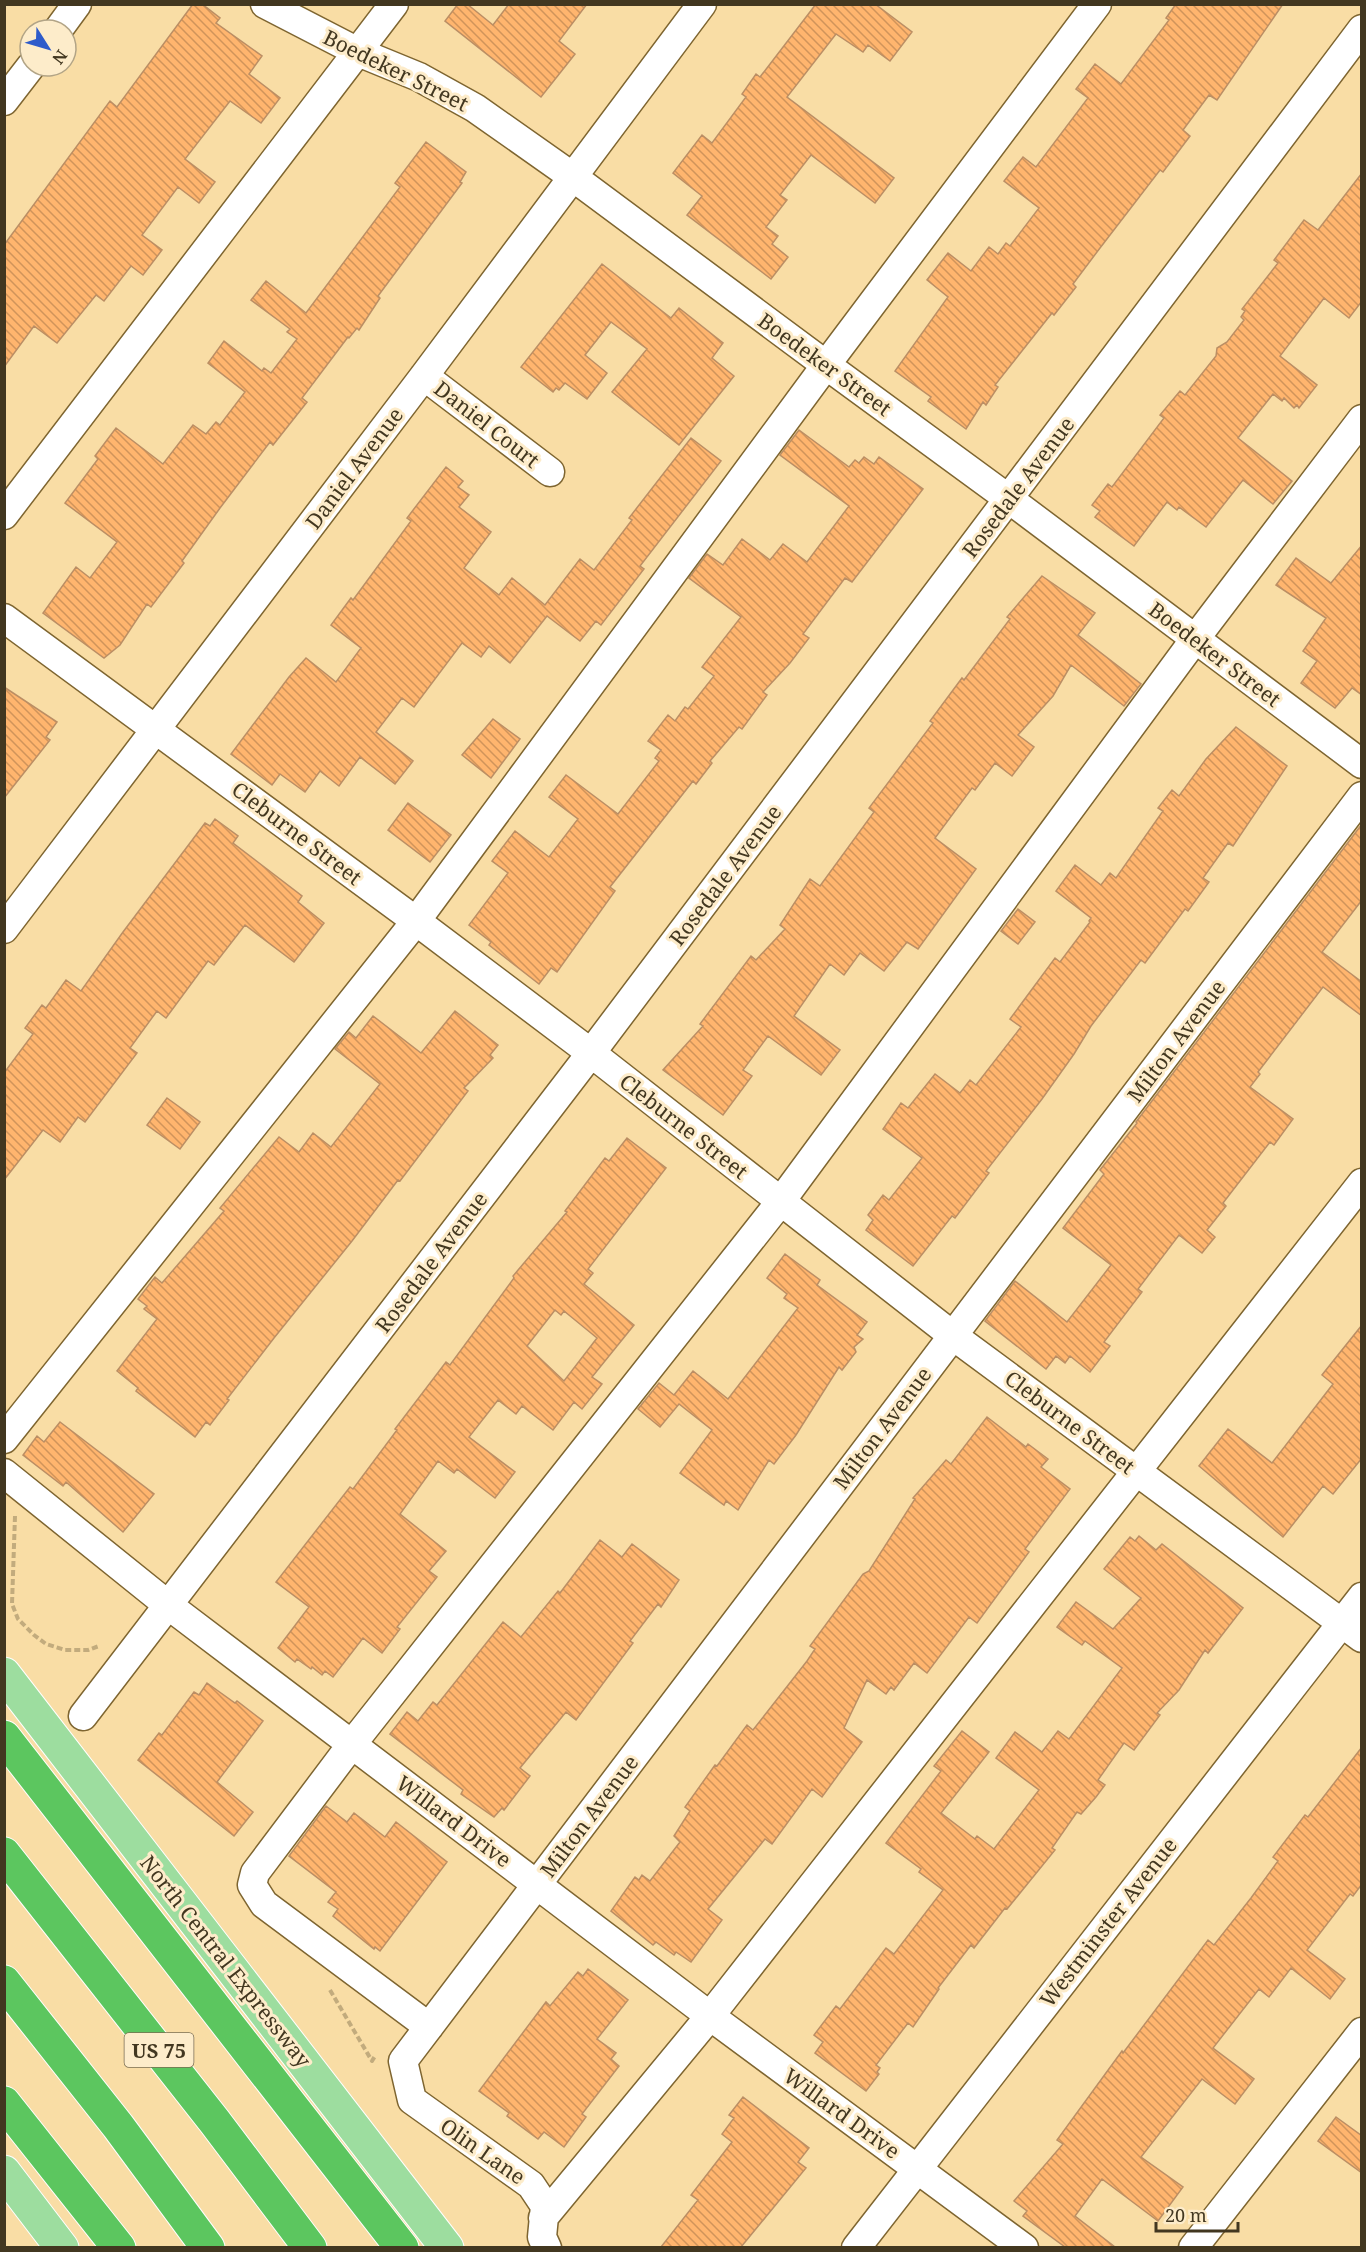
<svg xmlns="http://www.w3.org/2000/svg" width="1366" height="2252" font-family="'Noto Serif',serif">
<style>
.building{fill:url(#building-back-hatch);stroke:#bb8e64;stroke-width:1.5;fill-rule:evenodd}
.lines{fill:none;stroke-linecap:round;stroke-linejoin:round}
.minor-casing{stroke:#7e6530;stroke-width:31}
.major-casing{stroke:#fff;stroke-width:35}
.highway-casing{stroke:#fff;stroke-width:35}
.path{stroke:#c2ab7d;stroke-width:4;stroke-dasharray:6 3;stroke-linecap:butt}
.minor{stroke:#fff;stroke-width:28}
.major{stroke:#9ddd9f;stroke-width:33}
.highway{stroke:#5cc65f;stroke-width:33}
.labels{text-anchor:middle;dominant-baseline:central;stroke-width:6;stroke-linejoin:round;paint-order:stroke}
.shield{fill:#fdecca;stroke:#7a6d53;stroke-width:1.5}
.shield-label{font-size:20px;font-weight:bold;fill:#423720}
.street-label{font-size:21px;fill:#423720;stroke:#fdecca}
</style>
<defs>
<pattern id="building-back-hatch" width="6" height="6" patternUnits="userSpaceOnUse" patternTransform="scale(1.5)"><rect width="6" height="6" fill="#ffb56e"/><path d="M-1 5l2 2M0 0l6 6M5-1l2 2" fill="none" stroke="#d0945a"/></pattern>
</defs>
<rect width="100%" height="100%" fill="#f9dda5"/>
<path class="building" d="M193,4h9l18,14 -4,5 46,33 -13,18 31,24 -19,25 -31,-22 -45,58 30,23 -16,21 -21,-16 -36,48 20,15 -19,25 -12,-9 -27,35 -8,-6 -39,48 -23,-17 -30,41v-122l106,-144 7,6z
M458,4h9l26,21 16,-21h78l-28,37 16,13 -34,43 -96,-76z
M816,4h59l37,28 -22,29 -22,-16 -5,7 -27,-18 -49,63 107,81 -19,25 -64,-48 -31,40 7,5 -21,27 12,9 -6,8 16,13 -17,22 -84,-64 15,-19 -29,-23 29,-38 10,8 34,-46 -4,-3 14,-20 4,3z
M1176,4h107l-66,96 -8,-5 -26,35 7,6 -27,36 -3,-2 -60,78 -27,36 3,3 -22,28 -2,-2 -57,72 3,2 -12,18 -3,-3 -17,27 -38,-28 3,-4 -36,-26 53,-74 -21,-17 21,-27 23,18 18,-24 9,7 8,-11 4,3 29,-38 -35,-27 19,-24 13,10 52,-69 -12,-9 19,-25 26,20 48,-64 -3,-2z
M426,142l40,30 -6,10 2,1 -84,113 2,2 -21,32 -2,-2 -8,10 -1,-1 -46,61 5,4 -34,43 -3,-3 -50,66 -38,53 2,2 -33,44 -4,-3 -27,41 -16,13 -61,-45 33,-46 14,11 27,-36 -52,-39 33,-44 -3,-3 21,-28 47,36 30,-39 13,9 10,-12 4,3 25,-33 -37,-29 16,-22 38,30 2,-3 7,5 26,-34 -10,-7 3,-3 -39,-29 15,-19 40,32 94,-126 -5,-4z
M1362,173v128l-13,17 -25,-20 -44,58 37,29 -18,23 -2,-3 -3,3 -10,-10 -2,3 -9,-7 -35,44 54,43 -19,23 -30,-24 -37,47 -27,-20 -2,3 -10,-8 -33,44 -39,-29 5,-6 -8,-6 16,-21 4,3 52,-69 -4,-3 20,-24 5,4 31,-39 1,-8 10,-6 17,-22 -3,-3 4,-6 -3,-2 36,-46 -4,-3 30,-40 14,10z
M602,264l69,54 8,-10 44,35 -11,15 22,18 -55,69 -67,-53 35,-43 -36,-27 -26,33 22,18 -20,26 -22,-16 -6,7 -3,-2 -3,4 -32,-25z
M799,430l50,37 6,-7 4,3 5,-6 10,7 5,-7 44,32 -71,93 -7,-4 -42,56 6,4 -19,25 -27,29 4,3 -25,34 -3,-2 -29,34 2,2 -16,21 -3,-3 -83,106 5,4 -58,81 -6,-4 -12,16 -50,-39 2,-3 -22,-17 39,-52 -16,-12 23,-30 34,26 29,-38 -29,-22 17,-22 52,39 41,-53 -4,-3 6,-8 -13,-9 20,-26 7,6 10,-14 3,2 26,-33 -12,-9 39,-50 -52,-39 18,-24 16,11 19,-26 28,21 13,-16 24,18 42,-56 -69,-51z
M691,438l30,23 -81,105 4,3 -43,56 -5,-4 -16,20 -33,-25 -37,47 -21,-17 -8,11 -19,-14 -48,64 -12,-9 -26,34 37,29 -18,23 -35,-27 -21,29 -19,-15 -15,21 -25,-18 -8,11 -41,-31 58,-77 17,-19 30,24 25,-34 -30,-23 20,-27 2,2 58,-79 -4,-3 39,-51 17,14 -5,6 11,8 -10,12 32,25 -27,36 35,27 13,-17 33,27 35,-46 14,11 38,-50 -3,-2z
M1362,545v150l-10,-7 -17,20 -34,-25 16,-22 -14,-10 23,-33 -50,-33 20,-27 35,25z
M1042,576l53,37 -17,22 63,49 -17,22 -53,-41 -18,31 -35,39 16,12 -22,29 -17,-13 -20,27 -3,-2 -37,50 41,31 -58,80 -11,-7 -23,29 -24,-18 -16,22 -14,-11 -36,52 46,34 -19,25 -53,-39 -25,34 9,6 -29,39 -60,-45 40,-44 -3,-2 51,-68 5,4 29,-31 -5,-4 30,-46 10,7 54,-74 -5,-4 64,-85 -3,-2 32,-43 2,2 46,-61 -3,-2z
M4,687l53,35 -11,15 4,3 -46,58z
M493,719l27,20 -29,39 -29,-23z
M1236,727l51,39 -54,80 -5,-3 -25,35 6,4 -21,29 -3,-2 -40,54 -4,-3 -50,66 -17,28 -32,45 -56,72 3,2 -34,45 -3,-2 -39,50 -47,-36 7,-10 -5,-5 15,-20 6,5 33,-42 -39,-29 18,-26 7,5 27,-34 25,19 10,-13 6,5 45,-58 -11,-8 45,-61 5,4 30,-40 -1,-1 2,-3 -35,-27 19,-26 26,20 9,-12 6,5 47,-67 -5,-3 14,-18 7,6 27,-37z
M408,803l43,32 -21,27 -42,-32z
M215,819l23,17 -5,7 69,53 -4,6 26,21 -30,39 -49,-37 -31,40 -6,-4 -42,57 -9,-7 -27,37 7,5 -52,69 -7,-5 -18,25 -17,-12 -39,50v-107l29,-39 -8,-6 17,-23 4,3 20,-28 15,11 42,-59 82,-109 5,3z
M1362,824v76l-40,52 40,30v34l-39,-29 -65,85 2,2 -10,13 43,32 -19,26 -4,-3 -47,61 3,3 -19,24 8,7 -13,16 -23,-18 -41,54 4,3 -38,50 6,4 -20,26 -20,-16 -5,7 -9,-7 -10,13 -61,-48 30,-40 52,41 44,-57 -48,-37 41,-54 -4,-4 37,-47 -1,-1z
M1018,909l17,13 -17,22 -17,-13z
M455,1011l43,34 -8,10 3,3 -29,30 4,3 -68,90 -2,-1 -46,61 -78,97 -47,61 2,1 -19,25 -4,-3 -11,15 -59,-46 2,-3 -21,-17 40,-52 -13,-10 3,-3 -9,-7 17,-22 7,6 62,-72 -4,-3 59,-71 20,15 14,-19 18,14 49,-63 -45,-35 14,-17 7,6 17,-22 48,37z
M167,1098l33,24 -20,27 -33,-24z
M627,1138l39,30 -78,101 5,4 -9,11 50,41 -42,52 10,7 -20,25 -8,-7 -21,28 -31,-24 -6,8 -18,-14 -29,37 46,35 -20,26 -38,-29 -3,4 -16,-12 -38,53 46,37 -17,20 8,6 -40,50 3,2 -18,24 -19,-15 -30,39 -8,-6 -3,4 -10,-8 -1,2 -14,-10 -2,3 -17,-14 31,-41 -33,-25 74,-95 3,2 44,-59 -2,-1 51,-67 4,3 64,-87 -1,-2 54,-64 -2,-1 40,-53 4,3zM555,1310l6,5 3,-4 33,27 -33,43 -37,-35z
M785,1254l35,26 -3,5 50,37 -10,13 6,4 -9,8 2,5 -14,18 -3,-3 -43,68 -22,29 -5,-4 -31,50 -12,-9 -2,4 -44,-32 32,-43 -33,-26 -19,23 -22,-18 21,-26 15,12 19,-24 35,28 70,-91 -14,-10 3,-4 -20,-16z
M1362,1325v133l-29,36 -10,-8 -40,51 -84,-71 29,-37 44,34 61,-79 -11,-9z
M987,1417l39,30 2,-3 20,15 -7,8 29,22 -45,60 4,3 -52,71 -8,-6 -42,56 -13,-10 -20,27 -3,-3 -5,7 -19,-14 -23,48 18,14 -40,55 -10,-8 -40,55 -7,-5 -57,70 14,11 -31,42 -15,-10 -2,3 -18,-13 -3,3 -42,-34 24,-34 4,3 3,-5 8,6 30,-39 -6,-6 16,-25 -5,-4 30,-42 2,1 30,-41 6,5 54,-69 8,-12 -5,-3 53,-72 6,-3 46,-72 -2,-1 33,-38 5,4z
M60,1422l94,72 -31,38 -57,-50 -3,4 -40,-31 14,-19 7,6z
M1139,1536l17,14 6,-6 81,64 -35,45 -3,-3 -26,40 -22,23 3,2 -26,35 -10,-7 -26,37 7,5 -9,12 -15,17 -4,-2 -25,36 3,2 -48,59 -2,-1 -31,40 -3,-3 -33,43 1,1 -26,38 -5,-4 -32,42 4,3 -3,4 2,2 -13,17 -51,-38 8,-11 -9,-7 22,-29 4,3 46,-61 8,6 49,-64 -24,-18 2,-3 -35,-26 55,-72 -7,-5 28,-35 27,21 -48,61 34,26 2,-3 17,13 45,-59 -43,-32 19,-26 27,20 16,-21 11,8 53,-71 -37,-27 -3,4 -25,-18 19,-25 37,27 28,-31 -37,-29 26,-32 5,4z
M600,1540l22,17 10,-13 47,36 -18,27 -3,-3 -28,37 3,2 -57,77 -10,-8 -46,56 10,8 -26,34 -2,-2 -8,9 -33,-23 2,-4 -73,-56 17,-22 11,9 15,-19 4,3 66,-83 18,15 37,-46 2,2z
M207,1683l28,20 2,-2 26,20 -46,61 36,30 -19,24 -96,-76 21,-27 3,2 32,-43 5,3z
M1362,1747v137l-9,12 -3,-2 -43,56 38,29 -15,20 -39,-31 -22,29 -10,-8 -46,59 41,31 -19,25 -33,-25 -61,78 42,30 -25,34 -56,-42 -27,37 40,31h-50l-42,-31 4,-5 -13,-10 49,-57 -6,-4 65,-89 1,2 85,-113 6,5 37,-47 27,-37 -5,-4 32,-42 3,2z
M326,1806l21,16 7,-9 31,24 11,-15 51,40 -67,89 -5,-4 -1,2 -41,-33 5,-7 -10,-7 8,-10 -47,-36z
M588,1969l40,31 -31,39 19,14 -5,6 8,7 -37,48 4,3 -22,30 -20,-15 -6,7 -31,-23 2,-3 -30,-22 67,-89 4,4 28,-34 5,4z
M743,2097l66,51 -11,14 8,6 -65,79h-80l37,-47 -7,-5 41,-53 -10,-8 12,-16 -5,-3z
M1336,2117l26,19v37l-44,-32z"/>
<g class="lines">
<defs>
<path id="minor" d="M265,4l93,48 61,25 56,31 98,69 253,188 183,134 353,265
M58,30l19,-26
M4,101l27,-35
M424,376l126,96
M4,515l390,-511
M4,618l412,303 175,132 361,282 410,303
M4,929l420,-553 278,-372
M4,1439l412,-518 410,-556 271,-361
M4,1473l164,132 542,411 314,232
M83,1716l508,-663 771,-1024
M429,2027l-165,-123 -12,-19 3,-12 97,-129 429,-543 414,-562 167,-220
M543,2218l167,-202 652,-833
M547,2248l-5,-11 3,-31 -14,-21 -119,-85 -9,-39 959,-1265
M856,2248l506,-651
M1193,2248l169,-216"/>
<path id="major" d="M4,1674l443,574
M4,2172l58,76"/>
<path id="highway" d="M4,1737l398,511
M4,1854l211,268 95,126
M4,1982l114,144 90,122
M4,2103l115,145"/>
</defs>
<use href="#minor" class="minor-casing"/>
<use href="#major" class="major-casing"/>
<use href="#highway" class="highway-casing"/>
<path class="path" d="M15,1516l-3,88 6,15 16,16 12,9 19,6h23l11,-4
M330,1990l42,71 3,-5"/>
<use href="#minor" class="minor"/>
<use href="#major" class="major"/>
<use href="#highway" class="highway"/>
</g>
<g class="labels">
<rect class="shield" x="124.5" y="2033" width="69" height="34" rx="4.5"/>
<g class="shield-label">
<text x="159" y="2050">US 75</text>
</g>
<g class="street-label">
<text transform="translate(396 70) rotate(26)">Boedeker Street</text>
<text transform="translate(825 364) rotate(36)">Boedeker Street</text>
<text transform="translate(487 424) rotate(38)">Daniel Court</text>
<text transform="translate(354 468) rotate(-53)">Daniel Avenue</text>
<text transform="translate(1018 487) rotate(-53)">Rosedale Avenue</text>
<text transform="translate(1215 654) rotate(37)">Boedeker Street</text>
<text transform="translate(297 833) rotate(37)">Cleburne Street</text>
<text transform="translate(725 875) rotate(-53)">Rosedale Avenue</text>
<text transform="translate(1176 1041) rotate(-53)">Milton Avenue</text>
<text transform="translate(684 1126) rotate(38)">Cleburne Street</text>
<text transform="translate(431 1262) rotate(-53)">Rosedale Avenue</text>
<text transform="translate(1070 1422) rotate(37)">Cleburne Street</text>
<text transform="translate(882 1428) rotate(-53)">Milton Avenue</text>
<text transform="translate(589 1816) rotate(-53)">Milton Avenue</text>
<text transform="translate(454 1821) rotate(37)">Willard Drive</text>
<text transform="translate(1108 1922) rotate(-52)">Westminster Avenue</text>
<text transform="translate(226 1961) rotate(52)">North Central Expressway</text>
<text transform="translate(842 2113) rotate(36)">Willard Drive</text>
<text transform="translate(483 2151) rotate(35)">Olin Lane</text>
</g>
</g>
<rect width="1366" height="2252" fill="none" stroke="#423720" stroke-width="12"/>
<g transform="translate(48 48) rotate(127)"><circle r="28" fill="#fdecca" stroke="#b2a486" stroke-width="1.5"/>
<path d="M0-4.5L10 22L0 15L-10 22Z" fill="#2e5bca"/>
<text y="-9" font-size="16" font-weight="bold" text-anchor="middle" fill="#423720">N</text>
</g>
<path d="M1156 2222v9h82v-9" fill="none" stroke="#423720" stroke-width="3"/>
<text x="1165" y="2222" font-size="18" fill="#423720" stroke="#fdecca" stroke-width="4.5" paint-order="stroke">20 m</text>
</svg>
